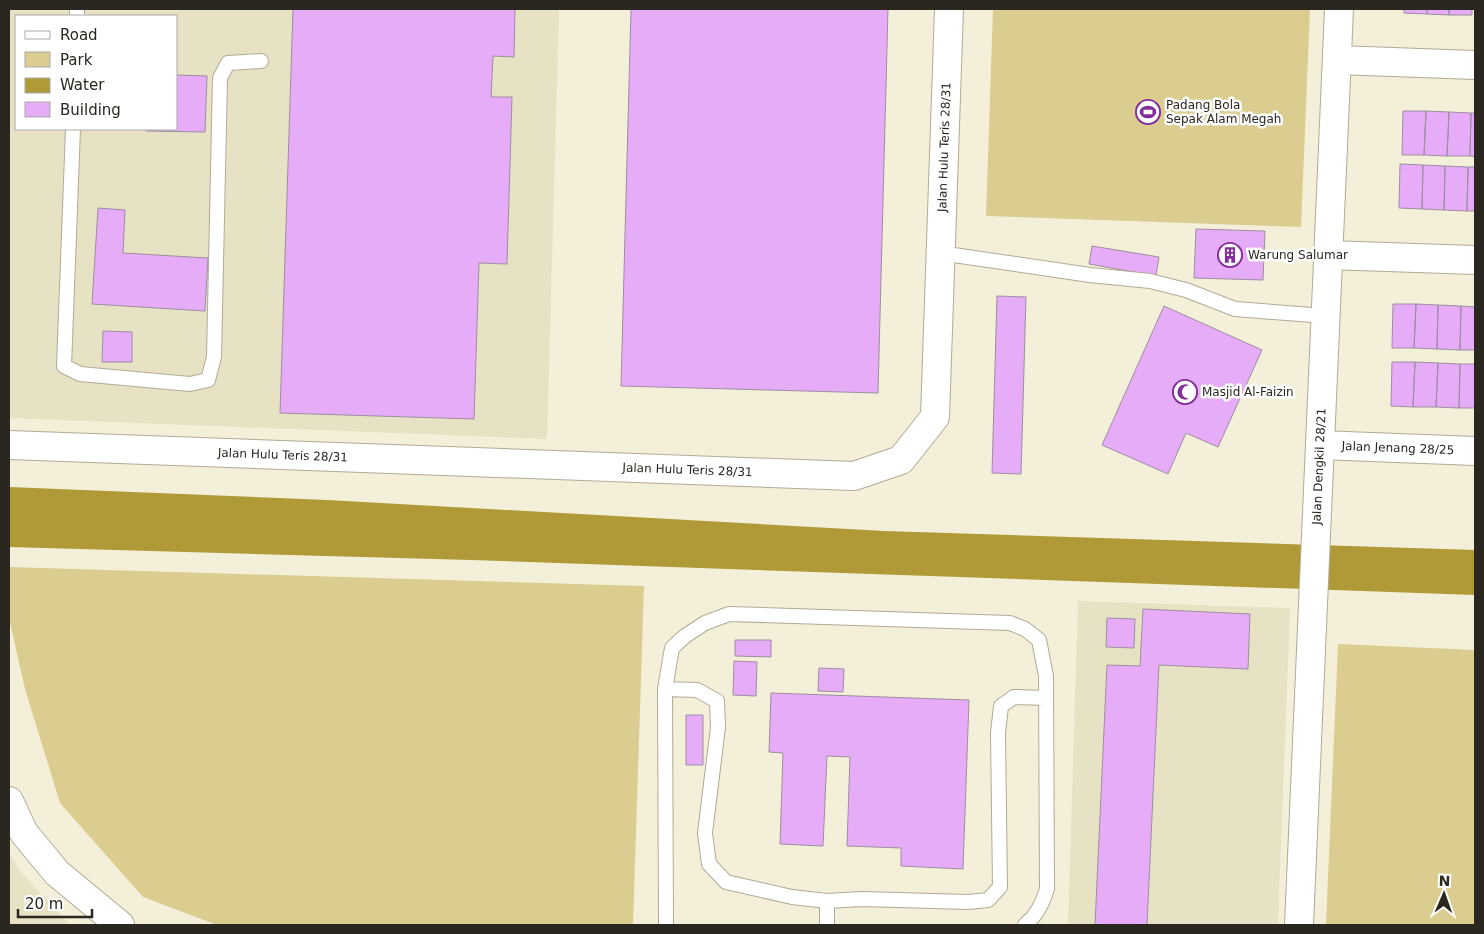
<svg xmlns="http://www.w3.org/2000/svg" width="1484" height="934" font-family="'DejaVu Sans',sans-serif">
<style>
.built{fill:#e8e2c5;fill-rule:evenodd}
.green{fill:#dbcd90}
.water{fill:#af9a37}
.building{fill:#e6acf8;stroke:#9c8ea0}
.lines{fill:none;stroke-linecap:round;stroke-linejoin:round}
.service-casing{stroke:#b0ab96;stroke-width:16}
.minor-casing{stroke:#b0ab96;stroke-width:30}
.service{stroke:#fff;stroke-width:14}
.minor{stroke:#fff;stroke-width:28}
.labels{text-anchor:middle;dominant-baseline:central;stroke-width:5;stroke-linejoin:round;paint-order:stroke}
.poi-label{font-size:12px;fill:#29271f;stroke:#fff;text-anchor:start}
.street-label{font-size:12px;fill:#29271f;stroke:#fff}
</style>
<rect width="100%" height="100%" fill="#f4efd8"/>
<path class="built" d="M9,9h550l-12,430 -538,-21zM16,16h160v113h-160z
M1078,601l212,7 -12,317h-210z
M9,852l11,19 50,54h-61z"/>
<path class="green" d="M993,9h317l-9,218 -315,-11z
M9,567l635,19 -11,339h-416l-74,-28 -83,-94 -35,-114 -16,-71z
M1338,644l137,6v275h-149z"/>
<path class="water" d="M9,487l318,13 557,31 591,19v45l-1004,-35 -462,-13z"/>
<path class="building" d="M293,9h222l-1,48 -21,-1 -2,41h21l-5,167 -28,-1 -5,156 -194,-6z
M631,9h257l-10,384 -257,-7z
M1404,9h23v5l-23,-1z
M1427,9h22v6l-22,-1z
M1449,9h23v6h-23z
M176,75l31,1 -2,56 -59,-1v-2h30z
M1403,111h23l-2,44h-22z
M1426,111l23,1 -2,44 -23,-1z
M1449,112l22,1 -1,43h-23z
M1471,113h4v44l-5,-1z
M1400,164l23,1 -1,44 -23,-1z
M1423,165l22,1 -1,44 -22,-1z
M1445,166l23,1 -1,44 -23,-1z
M1468,167h7v44h-8z
M98,208l27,2 -2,43 85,5 -3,53 -113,-7z
M1196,229l69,2 -2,49 -69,-2z
M1092,246l67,11 -3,19 -67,-12z
M997,296l29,1 -5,177 -29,-1z
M1393,304h23l-2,44h-22z
M1416,304l22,1 -1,44 -23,-1z
M1438,305l23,1 -1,44 -23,-1z
M1164,306l98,44 -44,97 -32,-14 -18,41 -66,-29z
M1461,306l14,1v43h-15z
M103,331l29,1v30h-30z
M1392,362h23l-2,45 -22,-1z
M1415,362l23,1 -2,44h-23z
M1438,363l22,1 -1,44 -23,-1z
M1460,364h15v44h-16z
M1143,609l107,5 -2,55 -89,-4 -12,260h-52l12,-260 33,1z
M1107,618l28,1 -1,29 -28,-1z
M735,640h36v17l-36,-1z
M734,661l23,1 -1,34 -23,-1z
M819,668l25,1 -1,23 -25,-1z
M771,693l198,7 -6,169 -62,-3v-18l-54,-2 3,-89 -23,-1 -4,90 -43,-2 3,-91 -14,-1z
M686,715h17v50h-17z"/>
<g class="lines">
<defs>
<path id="service" d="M77,16v-7
M73,129l-9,237 16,8 110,10 18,-4 6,-23 6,-279 8,-15 33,-2
M940,253l150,22 60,6 36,9 49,19 90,7
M665,689l32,1 20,11 1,26 -13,106 4,31 17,18 66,15 35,4 35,-2 106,3 20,-2 12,-13 -2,-154 3,-27 13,-9 32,1
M666,925l-1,-236 7,-41 13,-12 20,-13 24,-9 281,9 15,6 14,11 7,36 1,213c-5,15 -10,26 -22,36
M827,925v-24"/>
<g id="minor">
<path d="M1337,60l138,5"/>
<path d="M1328,255l147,5"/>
<path id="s1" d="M9,445l845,31 47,-16 34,-43 14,-408"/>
<path id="s2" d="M1320,445l155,6"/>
<path d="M9,801l15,32 33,40 63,52"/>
<path id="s3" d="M1299,925l40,-916"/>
</g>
</defs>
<use href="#service" class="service-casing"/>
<use href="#minor" class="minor-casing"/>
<use href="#service" class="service"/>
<use href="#minor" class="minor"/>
</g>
<defs>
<symbol id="stadium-ring" viewBox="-11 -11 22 22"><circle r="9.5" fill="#fff" stroke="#832d9b" stroke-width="1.5"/><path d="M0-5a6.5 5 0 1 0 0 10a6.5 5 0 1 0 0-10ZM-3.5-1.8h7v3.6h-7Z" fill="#832d9b"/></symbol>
<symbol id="building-ring" viewBox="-11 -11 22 22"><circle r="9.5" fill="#fff" stroke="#832d9b" stroke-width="1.5"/><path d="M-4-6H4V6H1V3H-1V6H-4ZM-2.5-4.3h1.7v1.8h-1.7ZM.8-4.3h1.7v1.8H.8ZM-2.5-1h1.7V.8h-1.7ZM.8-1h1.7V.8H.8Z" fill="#832d9b"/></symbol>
<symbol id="mosque-ring" viewBox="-11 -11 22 22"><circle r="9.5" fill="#fff" stroke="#832d9b" stroke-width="1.5"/><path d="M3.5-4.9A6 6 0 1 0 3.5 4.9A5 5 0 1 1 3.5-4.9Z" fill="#832d9b"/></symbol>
</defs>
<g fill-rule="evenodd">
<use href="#stadium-ring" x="1134" y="98" width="28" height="28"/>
<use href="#building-ring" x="1216" y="241" width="28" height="28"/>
<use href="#mosque-ring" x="1171" y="378" width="28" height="28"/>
</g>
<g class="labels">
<g class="poi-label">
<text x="1166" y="105">Padang Bola<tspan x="1166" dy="14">Sepak Alam Megah</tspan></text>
<text x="1248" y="255">Warung Salumar</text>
<text x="1202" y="392">Masjid Al-Faizin</text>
</g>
<g class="street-label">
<text stroke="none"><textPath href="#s1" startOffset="1220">Jalan Hulu Teris 28/31</textPath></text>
<text stroke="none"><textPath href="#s2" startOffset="78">Jalan Jenang 28/25</textPath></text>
<text stroke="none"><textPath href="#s1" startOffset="274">Jalan Hulu Teris 28/31</textPath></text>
<text stroke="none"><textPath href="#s3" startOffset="459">Jalan Dengkil 28/21</textPath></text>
<text stroke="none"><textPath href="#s1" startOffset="679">Jalan Hulu Teris 28/31</textPath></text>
</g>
</g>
<rect width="1484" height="934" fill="none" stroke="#29271f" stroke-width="20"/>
<rect x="15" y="15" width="162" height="115" fill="#ffffff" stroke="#a9a9a5"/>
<rect x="25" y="31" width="25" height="8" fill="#ffffff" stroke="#a9a9a5"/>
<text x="60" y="40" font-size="15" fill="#29271f">Road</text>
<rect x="25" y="52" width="25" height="15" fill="#dbcd90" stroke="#a9a9a5"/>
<text x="60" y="65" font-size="15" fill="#29271f">Park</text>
<rect x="25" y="78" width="25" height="15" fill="#af9a37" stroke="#a9a9a5"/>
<text x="60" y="90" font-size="15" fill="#29271f">Water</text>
<rect x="25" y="102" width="25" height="15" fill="#e6acf8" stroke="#a9a9a5"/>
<text x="60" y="115" font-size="15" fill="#29271f">Building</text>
<g transform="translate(1444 894) rotate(2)" stroke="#ffffff" stroke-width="4" paint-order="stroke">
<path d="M0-4L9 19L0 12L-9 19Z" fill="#29271f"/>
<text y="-8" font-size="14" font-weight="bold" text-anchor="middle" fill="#29271f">N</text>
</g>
<path d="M18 909v8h74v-8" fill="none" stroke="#29271f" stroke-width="2.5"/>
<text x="25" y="909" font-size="15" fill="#29271f" stroke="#ffffff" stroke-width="4" paint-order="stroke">20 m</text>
</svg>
